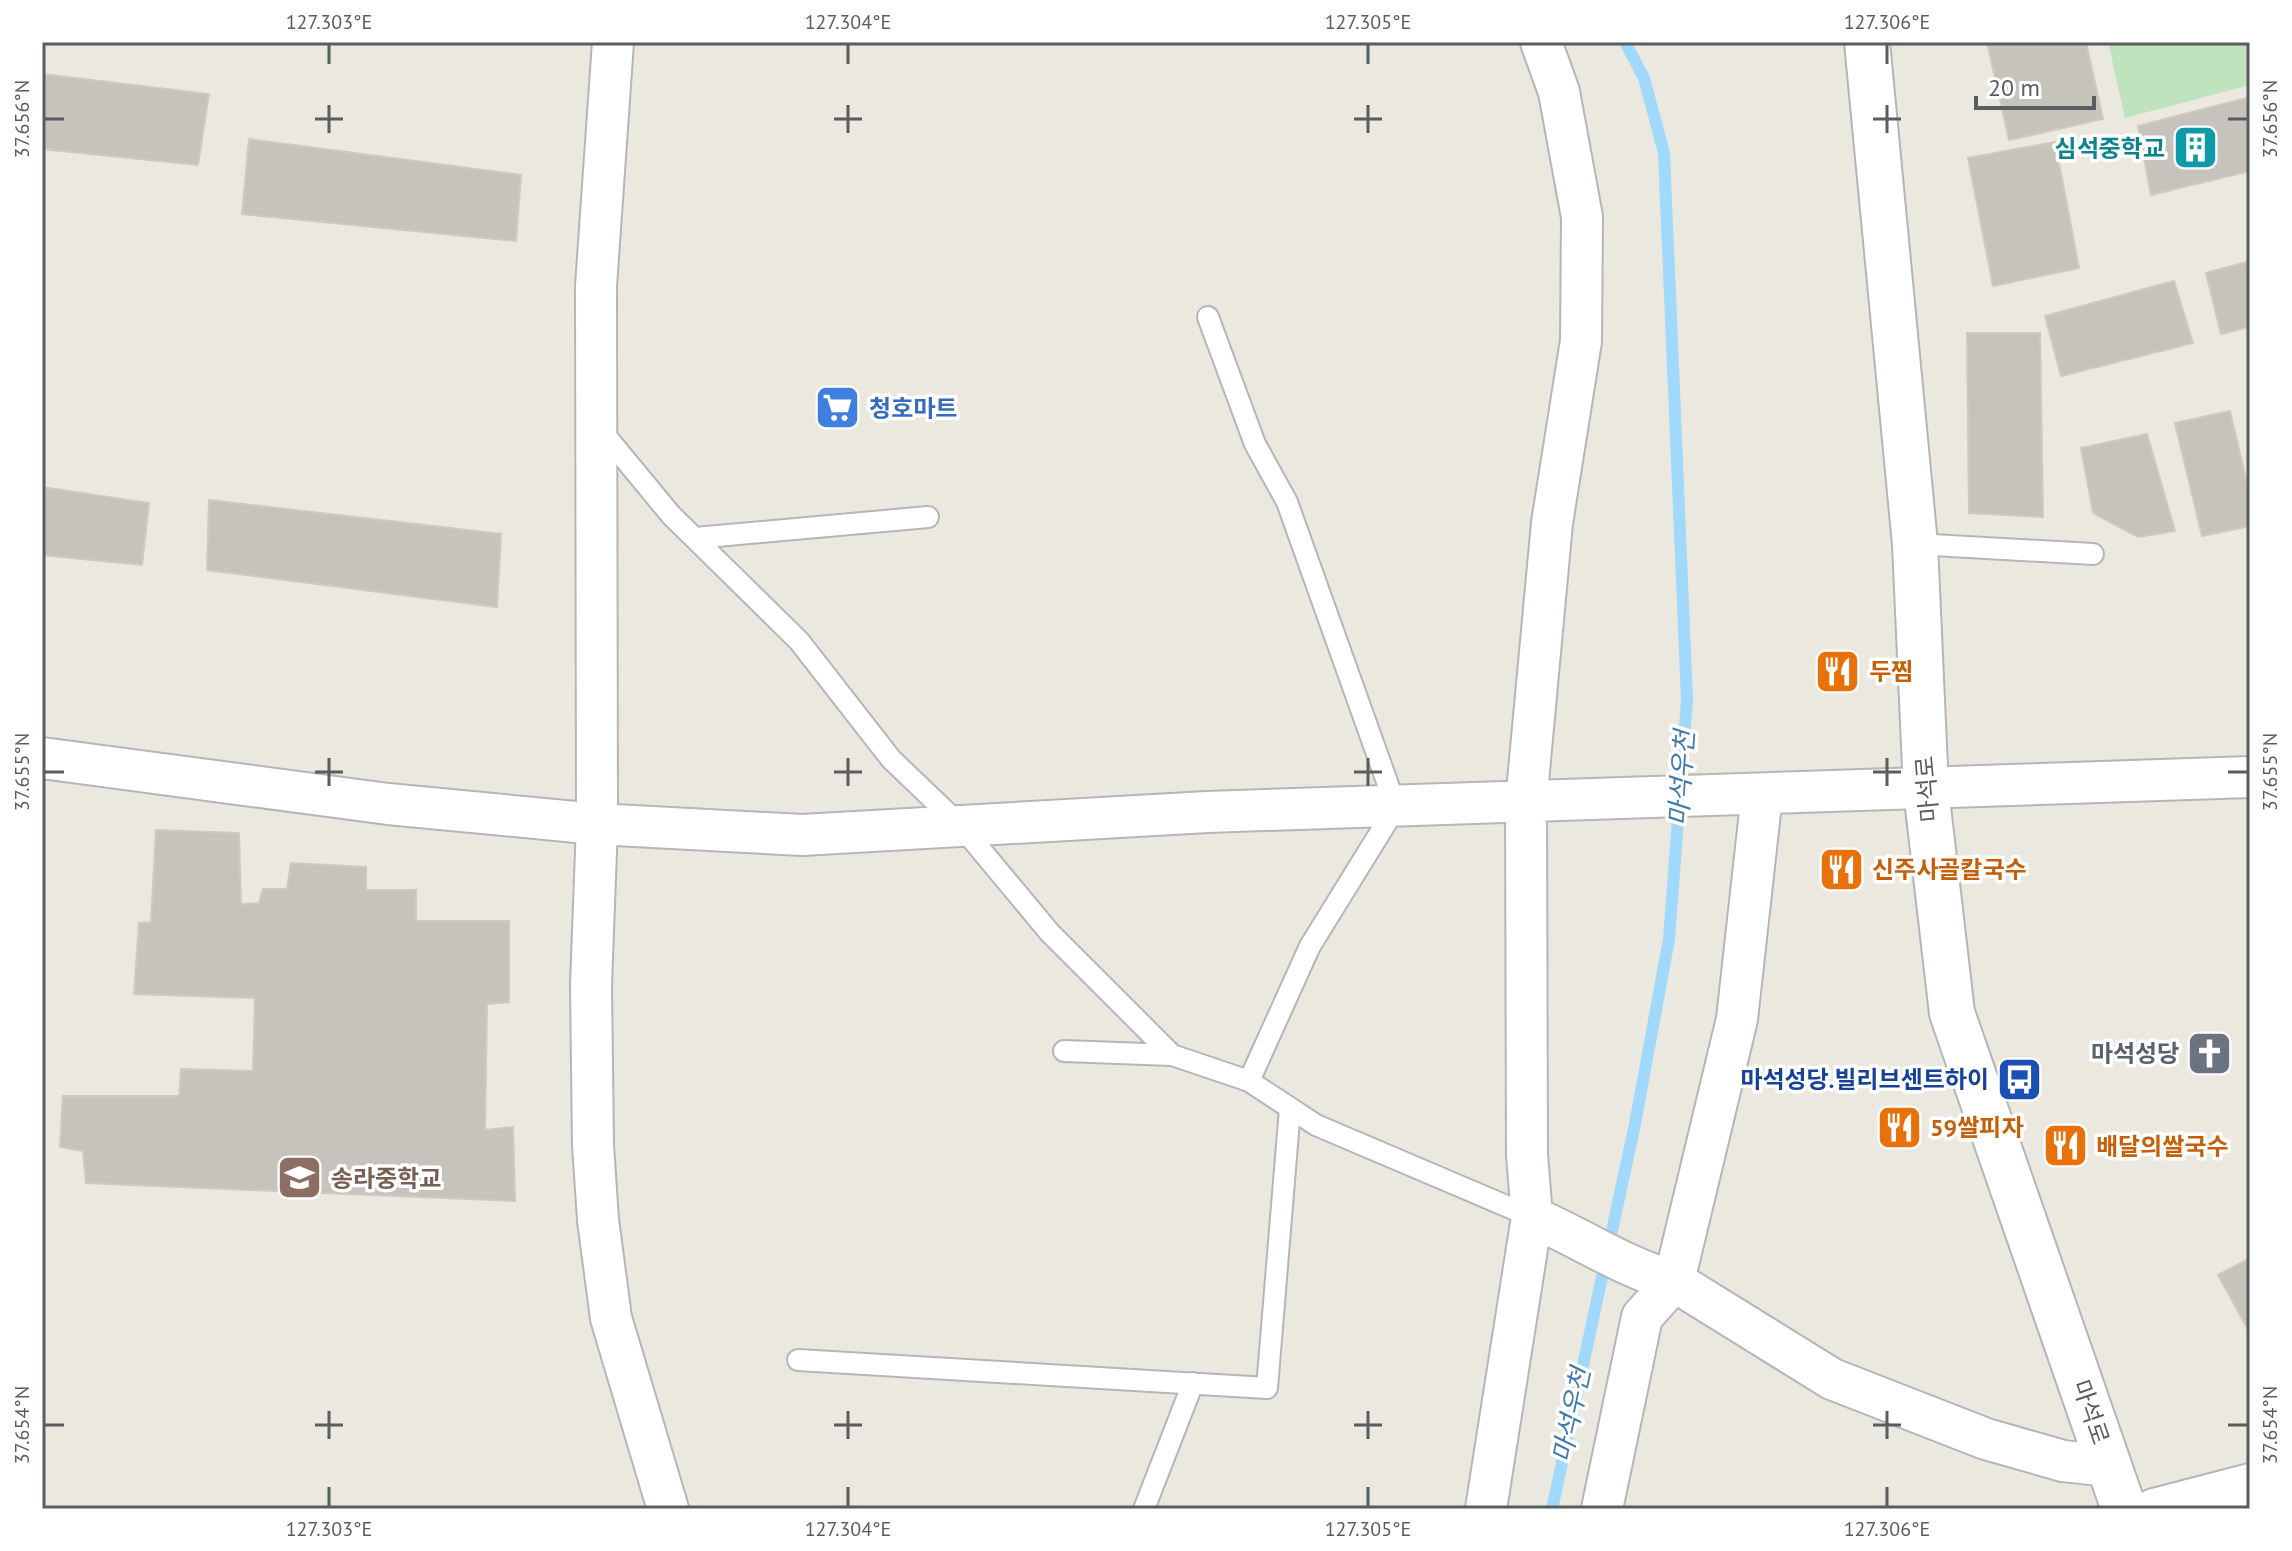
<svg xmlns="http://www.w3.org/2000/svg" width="2292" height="1551" font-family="'PT Sans','Noto Sans KR',sans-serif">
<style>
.green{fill:#bfe3bd}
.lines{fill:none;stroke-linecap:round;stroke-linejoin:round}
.stream{stroke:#a0d9fb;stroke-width:12}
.building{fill:#c6c3bd;stroke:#d0c9bf;stroke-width:2}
.lane-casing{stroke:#b3b6ba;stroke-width:24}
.street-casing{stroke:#b3b6ba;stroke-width:44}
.secondary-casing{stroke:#b2b6ba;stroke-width:48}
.lane{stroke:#fff;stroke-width:20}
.street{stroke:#fff;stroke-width:40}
.secondary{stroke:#fff;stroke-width:44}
.ticks{fill:none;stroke:#595d61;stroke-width:3}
.labels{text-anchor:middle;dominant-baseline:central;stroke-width:7;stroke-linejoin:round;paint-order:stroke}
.culture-label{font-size:24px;font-weight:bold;fill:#0d838f;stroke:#fff;text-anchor:end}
.shop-label{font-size:24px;font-weight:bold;fill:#366cbe;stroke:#fff;text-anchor:start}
.food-label{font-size:24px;font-weight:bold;fill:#c56008;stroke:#fff;text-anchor:start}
.street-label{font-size:24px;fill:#595d61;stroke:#fff}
.worship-label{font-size:24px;font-weight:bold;fill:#5b616d;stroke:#fff;text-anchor:end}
.transit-label{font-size:24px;font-weight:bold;fill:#164399;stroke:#fff;text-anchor:end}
.education-label{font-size:24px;font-weight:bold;fill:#785e54;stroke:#fff;text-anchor:start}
.water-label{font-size:26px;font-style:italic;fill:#407aac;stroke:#fff}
.neatline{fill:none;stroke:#595d61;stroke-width:3}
.ticks-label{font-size:20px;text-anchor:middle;fill:#595d61}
</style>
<rect width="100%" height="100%" fill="#ebe8e0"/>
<path class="green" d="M2108,42h142v43l-125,33z"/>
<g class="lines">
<path class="stream" d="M1552,1509l83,-385 34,-185 18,-239 -23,-547 -20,-75 -19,-36"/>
</g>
<path class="building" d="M1987,42h99l17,77 -94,21z
M42,74l167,20 -11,71 -156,-16z
M2250,97v74l-99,24 -13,-69z
M249,139l272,36 -5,66 -274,-27z
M2055,142l24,126 -86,18 -25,-128z
M2250,261v66l-29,7 -15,-61z
M2174,281l19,62 -132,33 -16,-60z
M1967,333h73l3,184 -74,-4z
M2230,411l20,85v30l-48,10 -27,-113z
M2147,434l28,97 -37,6 -45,-24 -12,-65z
M42,487l107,16 -7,62 -100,-10z
M209,500l292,34 -4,73 -290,-37z
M156,830l83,3 2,71 18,-1 4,-14h24l4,-26 75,4v23h50v31h93v81l-22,2 -2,126 28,-3 2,74 -429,-18 -3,-32 -23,-4 3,-51h116l2,-27 72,2 2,-73 -121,-4 5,-71 12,-1z
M2250,1258v75l-32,-58z"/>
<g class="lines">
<defs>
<path id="lane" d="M1208,317l47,127 32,58 109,305 -86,139 -61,135
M600,429l71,86 128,126 92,118 70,67 89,107 122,122
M695,538l233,-21
M1915,544l178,10
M1064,1051l108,4 77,26 67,44 216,92
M798,1360l469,28 23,-280
M1144,1509l49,-126"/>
<path id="street" d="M613,42l-17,244 1,538 -6,161 2,160 5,75 13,98 57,191
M42,758l346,46 209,20 205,11 405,-23 1043,-35
M1532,1217c46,19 96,53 142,64l158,98 154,60 77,22 46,5
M1486,1509l46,-292 -5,-62 -1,-352 26,-280 29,-182 1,-124 -23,-125 -18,-50
M1602,1509l40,-192 32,-36 63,-262 25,-225
M2154,1509l96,-25"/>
<path id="secondary" d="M1867,42l48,502 11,246 26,223 172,496"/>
</defs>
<use href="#lane" class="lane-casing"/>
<use href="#street" class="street-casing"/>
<use href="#secondary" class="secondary-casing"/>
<use href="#lane" class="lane"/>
<use href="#street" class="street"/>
<use href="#secondary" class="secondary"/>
</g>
<path class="ticks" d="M329,44v20M848,44v20M1368,44v20M1887,44v20M329,105v28M848,105v28M1368,105v28M1887,105v28M44,119h20M315,119h28M834,119h28M1354,119h28M1873,119h28M2228,119h20M329,758v28M848,758v28M1368,758v28M1887,758v28M44,772h20M315,772h28M834,772h28M1354,772h28M1873,772h28M2228,772h20M329,1411v28M848,1411v28M1368,1411v28M1887,1411v28M44,1425h20M315,1425h28M834,1425h28M1354,1425h28M1873,1425h28M2228,1425h20M329,1487v20M848,1487v20M1368,1487v20M1887,1487v20"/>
<defs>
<symbol id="building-square" viewBox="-11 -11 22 22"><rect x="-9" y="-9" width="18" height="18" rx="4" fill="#0f9aa8" stroke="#fff"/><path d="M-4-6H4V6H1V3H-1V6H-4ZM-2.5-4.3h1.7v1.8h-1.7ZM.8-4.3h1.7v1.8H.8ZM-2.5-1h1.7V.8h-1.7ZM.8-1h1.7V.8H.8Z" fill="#fff"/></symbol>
<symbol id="supermarket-square" viewBox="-11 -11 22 22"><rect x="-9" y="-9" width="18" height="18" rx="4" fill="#3f7fe0" stroke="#fff"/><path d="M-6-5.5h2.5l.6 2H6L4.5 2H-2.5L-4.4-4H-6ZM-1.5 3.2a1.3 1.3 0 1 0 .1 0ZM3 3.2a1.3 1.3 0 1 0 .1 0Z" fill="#fff"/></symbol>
<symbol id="restaurant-square" viewBox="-11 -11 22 22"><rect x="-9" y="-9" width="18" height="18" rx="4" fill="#e8710a" stroke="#fff"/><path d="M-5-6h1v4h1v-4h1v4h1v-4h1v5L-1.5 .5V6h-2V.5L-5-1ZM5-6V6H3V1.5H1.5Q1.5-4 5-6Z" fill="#fff"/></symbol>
<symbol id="church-square" viewBox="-11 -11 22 22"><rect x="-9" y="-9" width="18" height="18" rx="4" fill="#6b7280" stroke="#fff"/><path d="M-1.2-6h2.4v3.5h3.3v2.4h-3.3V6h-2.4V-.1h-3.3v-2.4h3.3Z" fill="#fff"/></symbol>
<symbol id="bus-square" viewBox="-11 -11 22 22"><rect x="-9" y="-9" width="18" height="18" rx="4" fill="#1a4fb4" stroke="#fff"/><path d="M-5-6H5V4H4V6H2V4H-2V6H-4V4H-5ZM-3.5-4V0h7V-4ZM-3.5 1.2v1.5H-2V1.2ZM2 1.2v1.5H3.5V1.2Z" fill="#fff"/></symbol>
<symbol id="school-square" viewBox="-11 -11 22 22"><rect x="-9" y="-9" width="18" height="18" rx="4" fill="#8d6e63" stroke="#fff"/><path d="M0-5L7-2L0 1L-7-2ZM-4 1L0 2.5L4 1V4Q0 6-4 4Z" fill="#fff"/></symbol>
</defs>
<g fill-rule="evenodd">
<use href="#building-square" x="2170" y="122" width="51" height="51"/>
<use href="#supermarket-square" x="812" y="382" width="51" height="51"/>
<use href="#restaurant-square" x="1812" y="646" width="51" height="51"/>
<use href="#restaurant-square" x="1816" y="844" width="51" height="51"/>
<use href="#church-square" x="2184" y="1028" width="51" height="51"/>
<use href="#bus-square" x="1994" y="1054" width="51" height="51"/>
<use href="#restaurant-square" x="1874" y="1102" width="51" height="51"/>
<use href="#restaurant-square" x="2040" y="1120" width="51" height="51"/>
<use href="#school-square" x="274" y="1152" width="51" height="51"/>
</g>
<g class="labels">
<g class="culture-label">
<text x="2165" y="148">심석중학교</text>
</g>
<g class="shop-label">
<text x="869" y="408">청호마트</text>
</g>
<g class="food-label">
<text x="1869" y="671">두찜</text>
<text x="1872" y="869">신주사골칼국수</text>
<text x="1930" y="1127">59쌀피자</text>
<text x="2096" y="1146">배달의쌀국수</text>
</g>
<g class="street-label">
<text transform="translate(1927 789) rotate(-95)">마석로</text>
<text transform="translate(2091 1412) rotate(71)">마석로</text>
</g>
<g class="worship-label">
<text x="2179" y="1053">마석성당</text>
</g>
<g class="transit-label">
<text x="1989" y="1079">마석성당.빌리브센트하이</text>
</g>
<g class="education-label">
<text x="331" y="1178">송라중학교</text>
</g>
<g class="water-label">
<text transform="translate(1681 778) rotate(-86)">마석우천</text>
<text transform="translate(1571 1415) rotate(-78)">마석우천</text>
</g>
</g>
<rect width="2292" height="1551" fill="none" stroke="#ffffff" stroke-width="88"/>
<path d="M1976 96v12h118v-12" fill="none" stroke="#595d61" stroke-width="4"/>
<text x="1988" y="96" font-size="24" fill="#595d61" stroke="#ffffff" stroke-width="6" paint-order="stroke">20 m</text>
<rect x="44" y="44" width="2204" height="1463" class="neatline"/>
<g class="ticks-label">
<text x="329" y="29">127.303°E</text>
<text x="848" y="29">127.304°E</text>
<text x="1368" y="29">127.305°E</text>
<text x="1887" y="29">127.306°E</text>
<text transform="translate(22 119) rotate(-90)" y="7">37.656°N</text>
<text transform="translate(2270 119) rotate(-90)" y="7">37.656°N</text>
<text transform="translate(22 772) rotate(-90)" y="7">37.655°N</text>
<text transform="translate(2270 772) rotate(-90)" y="7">37.655°N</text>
<text transform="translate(22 1425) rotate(-90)" y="7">37.654°N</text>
<text transform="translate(2270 1425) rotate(-90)" y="7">37.654°N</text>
<text x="329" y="1536">127.303°E</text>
<text x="848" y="1536">127.304°E</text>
<text x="1368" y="1536">127.305°E</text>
<text x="1887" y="1536">127.306°E</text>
</g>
</svg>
